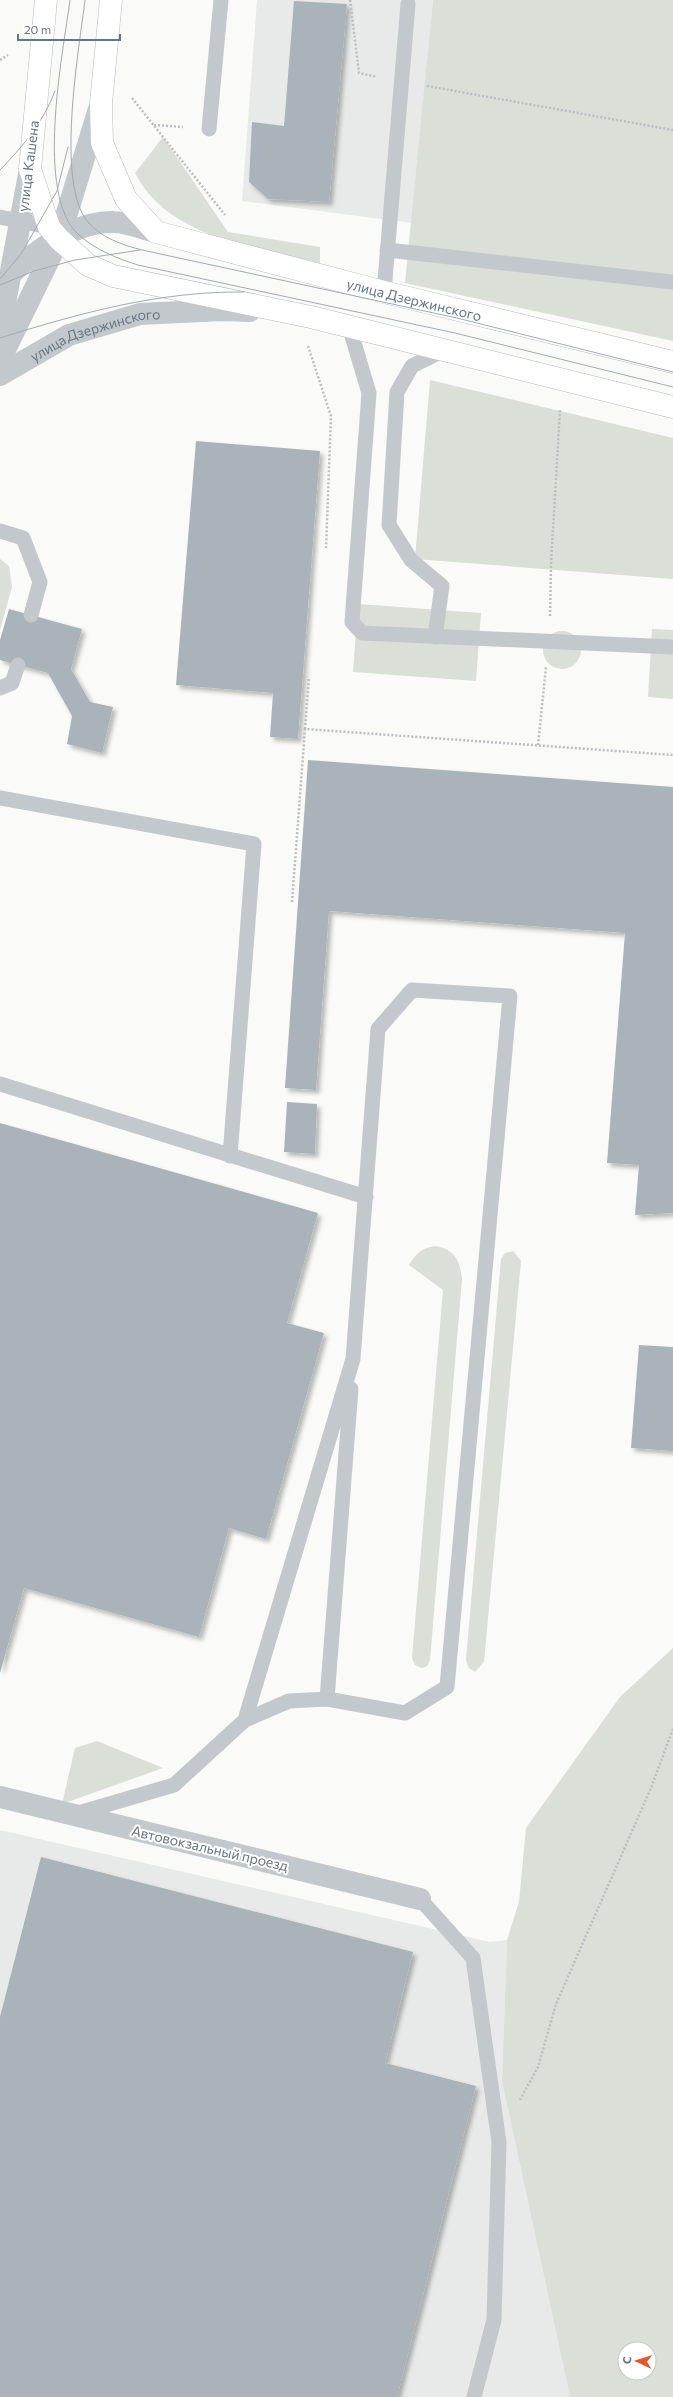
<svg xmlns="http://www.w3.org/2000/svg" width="673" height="2397" font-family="Commissioner,sans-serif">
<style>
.built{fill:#e8e9e9}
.green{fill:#dadfd7;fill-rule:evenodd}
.building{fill:#aab3b9;filter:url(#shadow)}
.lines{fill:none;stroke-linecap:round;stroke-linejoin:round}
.primary-casing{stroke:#b5babe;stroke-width:23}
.path{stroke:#bbbfc2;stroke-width:2.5;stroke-dasharray:2 2;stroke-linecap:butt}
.lane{stroke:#c3c8cc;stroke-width:15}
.street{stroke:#c3c8cc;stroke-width:22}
.primary{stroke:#fff;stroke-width:22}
.tram{stroke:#a2aab0;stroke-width:1}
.labels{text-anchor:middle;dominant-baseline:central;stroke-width:4;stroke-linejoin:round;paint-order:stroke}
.street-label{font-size:14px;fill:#657683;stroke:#fff}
</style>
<defs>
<filter id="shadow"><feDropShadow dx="3.5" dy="3.5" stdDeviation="2" flood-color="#0004"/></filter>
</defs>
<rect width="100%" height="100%" fill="#fafaf8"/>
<path class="built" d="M257,0h176l-21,223 -170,-22z
M0,1830l490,112 17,-2 -5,141 68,316h-570z"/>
<path class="green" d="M433,0h240v341l-268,-58z
M163,137l65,95 92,15v16c-64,-15 -152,-25 -185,-90z
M430,380l243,58v141l-258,-20z
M0,559l9,7 3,21 -12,43z
M358,604l123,9 -5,68 -123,-9z
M652,629l21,1v69l-25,-2z
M543 650a19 19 0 1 1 38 0a19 19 0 1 1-38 0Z
M435,1246c20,3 25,15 27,33l-32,381 -3,6 -5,2 -7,-3 -3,-7 31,-368 -34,-25c7,-12 13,-17 26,-19z
M513,1251l8,10 -37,401 -9,10 -6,-4 -3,-8 35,-401 4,-6z
M673,1648v749h-103l-68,-316 5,-141 12,-38 7,-74 94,-131zM625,2349h24v24h-24z
M97,1741l66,27 -101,36 13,-56z"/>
<path class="building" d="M294,1l53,3 -18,198 -61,-3 -19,-17 3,-60 32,4z
M196,441l124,10 -22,288 -28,-2 3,-44 -97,-8z
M9,609l73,20 -11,40 19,33 23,5 -11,46 -35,-9 5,-28 -24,-43 -48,-13v-20z
M308,760l365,27v426l-38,2 4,-50 -32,-2 18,-230 -296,-22 -13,179 -31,-2z
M287,1102l30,2 -2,50 -31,-2z
M0,1123l318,90 -31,110 37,10 -58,206 -37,-11 -30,109 -175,-49 -24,85z
M639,1345l34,2v104l-42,-3z
M41,1857l372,95 -28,111 91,23 -79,311h-397v-380z"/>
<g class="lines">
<defs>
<g id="primary">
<path d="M46,0l-16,169 19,58 10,12 29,26 25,11 198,41 362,90"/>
<path id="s2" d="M111,0l-10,103 1,40 24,56 30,33 228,60 289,70"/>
</g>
</defs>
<use href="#primary" class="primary-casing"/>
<path class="path" d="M350,0l9,73 18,4
M0,60l8,-5
M427,86l246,44
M132,98l93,117
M154,125l29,2
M308,346l23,70 -5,132
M550,616l1,-52 9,-154
M305,729l4,-52
M538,745l8,-78
M292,902l13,-173 368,26
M520,2100l18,-33 18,-63 95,-216 22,-59"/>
<path class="lane" d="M209,129l12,-129
M0,217l49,10
M387,250l286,32
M384,292l24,-288
M349,326l20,67 -17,229 10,11 311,14
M0,531l23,7 17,44 -9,33
M435,637l7,-51 -31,-26 -22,-35 8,-133 15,-26 32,-16
M0,688l12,-5 6,-18
M0,798l254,46 -24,312
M0,1084l366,113
M327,1699l24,-310
M75,1814l99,-29 71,-65 44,-19 38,-2 78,14 42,-26 63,-691 -98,-6 -34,39 -25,330 -108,361
M420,1899l53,59 26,184 -5,178 -20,77"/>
<g class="street">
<path d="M12,273c27,-25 64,-52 102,-51 13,0 29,7 42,10"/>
<path d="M0,330l30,-161"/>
<path d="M0,360l59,-121 40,-130"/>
<path id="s1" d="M0,375l69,-40 71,-21 82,-4 28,1"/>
<path d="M0,1797l420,102"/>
</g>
<use href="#primary" class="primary"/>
<path class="tram" d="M70,0c-7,54 -36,195 9,235 17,15 37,23 59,30l317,68 218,54
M85,0c-6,50 -30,184 3,222 13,16 35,23 54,28l315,68 216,54
M0,170c23,-24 43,-47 55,-79
M0,279l21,-25 36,-63 11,-44
M0,285l34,-14 41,-11 65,-10
M0,338c80,-25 160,-47 244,-46"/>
</g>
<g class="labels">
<g class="street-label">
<text transform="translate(28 166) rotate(-83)">улица Кашена</text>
<text stroke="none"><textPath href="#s2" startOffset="516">улица Дзержинского</textPath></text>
<text stroke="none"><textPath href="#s1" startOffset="105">улица Дзержинского</textPath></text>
<text transform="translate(210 1848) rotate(13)">Автовокзальный проезд</text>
</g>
</g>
<g transform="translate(637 2361) rotate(274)"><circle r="19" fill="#ffffff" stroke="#c1c8cd"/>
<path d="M0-3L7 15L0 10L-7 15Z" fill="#e4572e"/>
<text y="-6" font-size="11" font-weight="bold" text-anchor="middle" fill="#657683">С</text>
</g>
<path d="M18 34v6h102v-6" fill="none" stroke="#657683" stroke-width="2"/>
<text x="24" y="34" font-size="12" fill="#657683" stroke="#ffffff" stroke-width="3" paint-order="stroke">20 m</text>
</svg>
